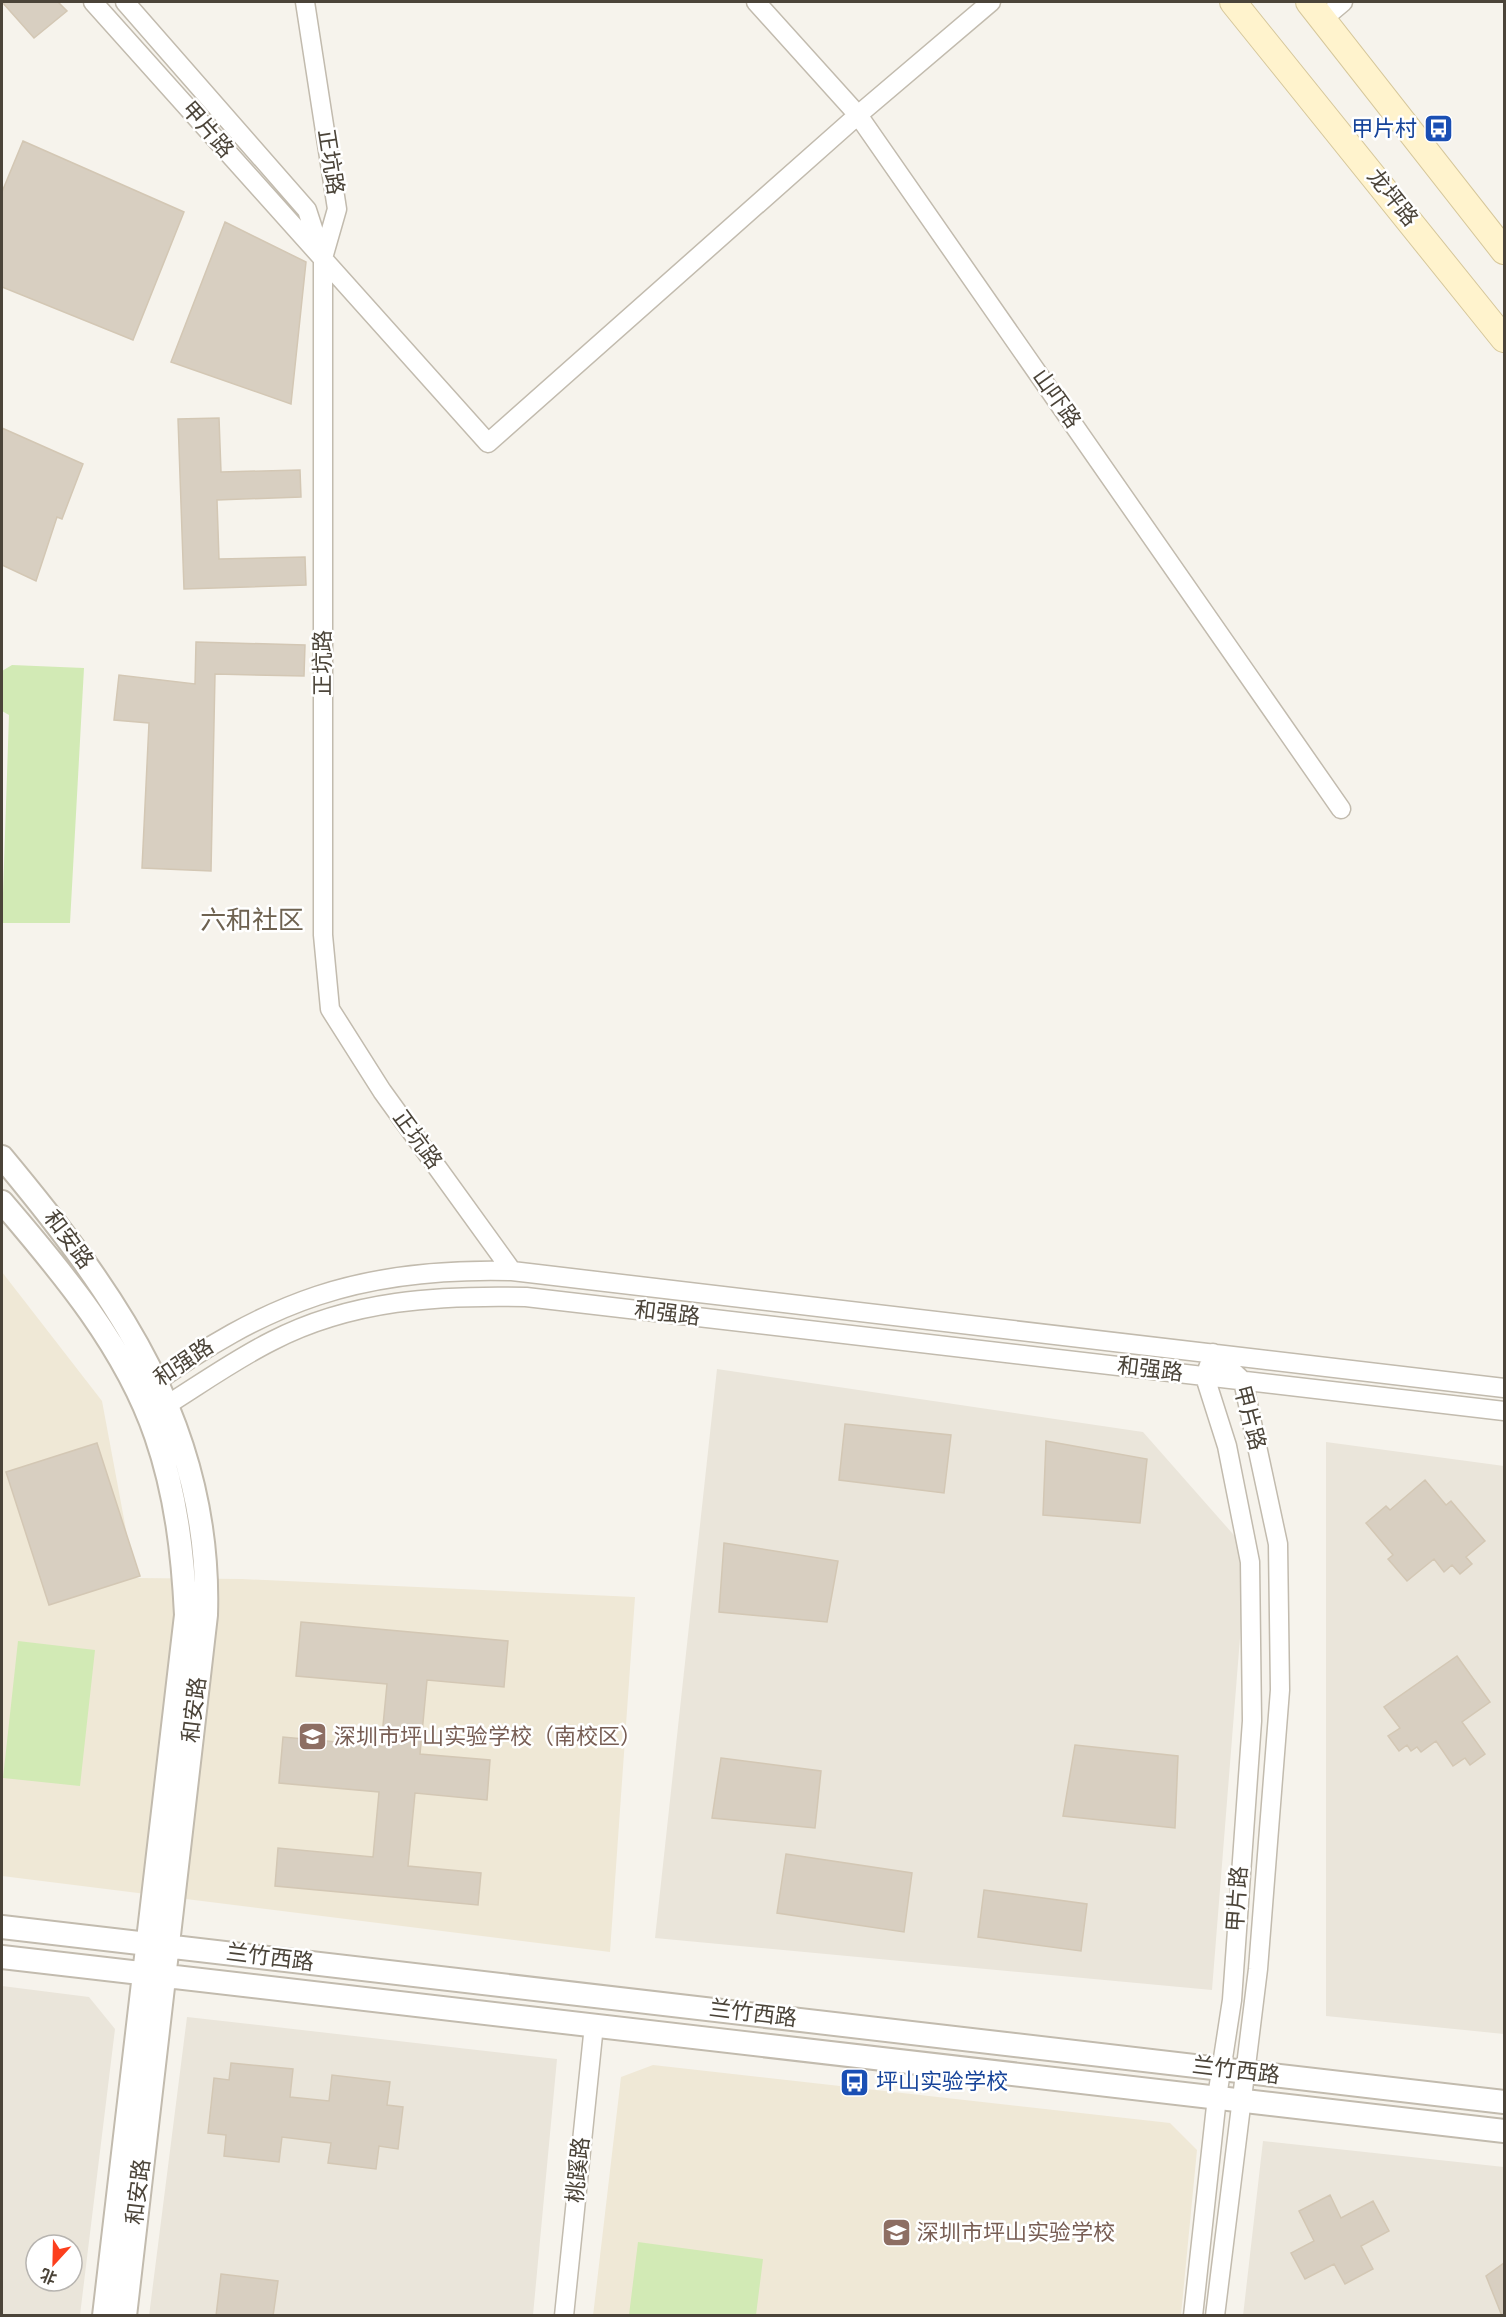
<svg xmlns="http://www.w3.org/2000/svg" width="1506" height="2317" font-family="'Sofia Sans Condensed','Noto Sans SC',sans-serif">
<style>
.residential{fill:#eae5da;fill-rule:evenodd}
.education{fill:#efe8d6}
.green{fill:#d2eab5}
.building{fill:#d8cfc1;stroke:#d3c7b4;stroke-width:1.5}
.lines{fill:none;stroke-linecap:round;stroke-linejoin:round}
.minor-casing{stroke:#c2bbae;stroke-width:21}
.tertiary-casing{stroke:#c2bbae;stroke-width:26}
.secondary-casing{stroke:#d6c79b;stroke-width:28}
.minor{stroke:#fff;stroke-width:18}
.tertiary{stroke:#fff;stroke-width:22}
.secondary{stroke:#fff3cd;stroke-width:26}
.labels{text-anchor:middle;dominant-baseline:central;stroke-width:5;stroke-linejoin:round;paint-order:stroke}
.transit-label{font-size:22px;fill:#164399;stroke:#fff;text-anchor:end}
.street-label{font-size:22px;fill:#4b4439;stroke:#fff}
.education-label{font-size:22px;fill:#785e54;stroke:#fff;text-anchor:start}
.quarter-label{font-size:26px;fill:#6e6250;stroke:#fff}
</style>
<rect width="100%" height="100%" fill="#f6f3ec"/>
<path class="residential" d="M717,1369l426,63 104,118 -35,440 -557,-52z
M1326,1442l178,24v568l-178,-18z
M2,1986l87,11 26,32 -35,286h-78zM36,2245h36v36h-36z
M187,2017l370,42 -24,256 -384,1z
M1263,2141l241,26v148l-261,1z"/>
<path class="education" d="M2,1272l100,129 33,177 107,1 393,18 -25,355 -608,-76z
M653,2065l517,58 27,27 -16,165 -588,1 28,-239z"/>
<path class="green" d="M12,665l72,3 -14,255h-68l7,-208 -7,-4v-40z
M18,1641l77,9 -15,136 -77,-8z
M638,2242l125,17 -7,56h-127z"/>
<path class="building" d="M2,2h56l9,9 -33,27z
M23,141l161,71 -51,128 -131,-53v-95z
M225,222l81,40 -15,142 -120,-42z
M219,418l2,54 79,-2 1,27 -84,3 2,59 86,-2 1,28 -122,4 -6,-170z
M2,428l81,36 -21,55 -5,-2 -21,64 -34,-16z
M196,642l109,3 -1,31 -89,-2 -4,197 -69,-3 7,-145 -35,-3 5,-45 76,9z
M845,1424l106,11 -7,58 -105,-13z
M1046,1441l101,18 -7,64 -97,-8z
M97,1443l43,133 -91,29 -43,-133z
M1425,1480l21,25 5,-4 34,40 -19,16 6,7 -12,10 -8,-9 -8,7 -10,-13 -27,22 -19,-22 5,-4 -27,-32 20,-17 4,4z
M724,1543l114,18 -11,61 -108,-10z
M301,1622l207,19 -4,46 -77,-7 -7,74 70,6 -3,40 -72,-7 -7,73 73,7 -3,32 -203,-19 3,-38 95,9 6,-65 -100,-9 4,-46 98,9 6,-62 -91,-8z
M1457,1656l33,46 -28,20 23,32 -15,11 -5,-7 -12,8 -17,-25 -15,11 -4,-5 -6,4 -4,-6 -8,6 -11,-15 12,-8 -16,-21z
M1075,1745l103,11 -3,72 -112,-12z
M721,1758l100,13 -6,57 -103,-10z
M786,1854l126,19 -8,59 -127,-19z
M984,1890l103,14 -6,47 -103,-14z
M231,2063l62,6 -3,28 39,4 3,-26 58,7 -3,23 16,2 -5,42 -19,-3 -3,23 -48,-6 3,-20 -49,-6 -3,25 -55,-6 2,-21 -18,-2 6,-55 15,2z
M1330,2195l11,23 32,-17 16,30 -28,15 12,23 -28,15 -11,-20 -29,15 -14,-26 23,-12 -15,-30z
M1504,2263v53h-2l-16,-40z
M221,2274l57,7 -5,35h-57z"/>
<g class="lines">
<defs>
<path id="minor" d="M93,2l395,441 370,-328 133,-113
M125,2l182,208 14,43
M305,2l32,207 -14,49v677l7,74 52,82 130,180
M756,2l102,113 483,694
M1324,18l19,-16
M145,1390c122,-89 216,-123 367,-119l992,117
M154,1400l13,5c35,-22 69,-46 105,-64 79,-41 167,-46 254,-44l978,114
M564,2316l30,-291
M1193,2316l24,-219 15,-97 20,-279 -2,-159 -23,-116 -22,-69 8,-24 30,28 35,163 2,146 -22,279 -43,347"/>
<path id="tertiary" d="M2,1157c114,137 210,270 204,458l-81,701
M2,1202c60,70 124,146 154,234 20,58 27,118 30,179l-82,701
M2,1927l1502,175
M2,1957l1502,174"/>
<path id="secondary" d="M1233,2l271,337
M1309,2l195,249"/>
</defs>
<use href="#minor" class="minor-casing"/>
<use href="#tertiary" class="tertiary-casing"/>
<use href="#secondary" class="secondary-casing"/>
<use href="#minor" class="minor"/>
<use href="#tertiary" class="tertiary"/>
<use href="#secondary" class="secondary"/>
</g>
<defs>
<symbol id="bus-square" viewBox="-11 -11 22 22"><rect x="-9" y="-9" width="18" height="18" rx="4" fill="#1a4fb4" stroke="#fff"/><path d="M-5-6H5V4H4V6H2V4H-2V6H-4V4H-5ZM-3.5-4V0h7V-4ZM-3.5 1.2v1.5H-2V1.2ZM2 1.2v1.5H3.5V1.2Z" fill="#fff"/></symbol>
<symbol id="school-square" viewBox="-11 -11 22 22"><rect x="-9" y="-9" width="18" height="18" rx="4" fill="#8d6e63" stroke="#fff"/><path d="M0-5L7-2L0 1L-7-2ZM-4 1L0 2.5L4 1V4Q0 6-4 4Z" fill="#fff"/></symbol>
</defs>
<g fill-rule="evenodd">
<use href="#bus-square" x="1422" y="112" width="33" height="33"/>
<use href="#school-square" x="296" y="1720" width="33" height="33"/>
<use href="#bus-square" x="838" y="2066" width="33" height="33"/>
<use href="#school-square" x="880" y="2216" width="33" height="33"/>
</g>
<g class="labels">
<g class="transit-label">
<text x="1417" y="129">甲片村</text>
<text x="876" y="2082" text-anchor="start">坪山实验学校</text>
</g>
<g class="street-label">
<text transform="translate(207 130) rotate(49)">甲片路</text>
<text transform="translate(330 162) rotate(81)">正坑路</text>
<text transform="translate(1392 198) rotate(51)">龙坪路</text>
<text transform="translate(1056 399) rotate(55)">山吓路</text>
<text transform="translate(323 663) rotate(-90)">正坑路</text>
<text transform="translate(417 1140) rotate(54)">正坑路</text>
<text transform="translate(68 1240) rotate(53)">和安路</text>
<text transform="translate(667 1314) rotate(7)">和强路</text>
<text transform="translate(184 1363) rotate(-34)">和强路</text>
<text transform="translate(1150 1370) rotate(7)">和强路</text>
<text transform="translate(1249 1418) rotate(75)">甲片路</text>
<text transform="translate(195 1710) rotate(-83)">和安路</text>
<text transform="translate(1238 1899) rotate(-86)">甲片路</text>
<text transform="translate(270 1958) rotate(7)">兰竹西路</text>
<text transform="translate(753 2014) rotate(7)">兰竹西路</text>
<text transform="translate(1236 2071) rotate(7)">兰竹西路</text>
<text transform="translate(579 2170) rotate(-84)">桃蹊路</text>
<text transform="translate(139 2192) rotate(-83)">和安路</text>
</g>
<g class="education-label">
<text x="334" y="1737">深圳市坪山实验学校（南校区）</text>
<text x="917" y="2233">深圳市坪山实验学校</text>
</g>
<g class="quarter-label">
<text x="252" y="921">六和社区</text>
</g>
</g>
<rect width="1506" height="2317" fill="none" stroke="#4b4439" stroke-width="6"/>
<g transform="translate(54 2263) rotate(202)"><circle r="28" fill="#ffffff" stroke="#b7b4b0" stroke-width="1.5"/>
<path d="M0-4.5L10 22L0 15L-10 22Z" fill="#fc3f1d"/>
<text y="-9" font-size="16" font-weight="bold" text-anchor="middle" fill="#4b4439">北</text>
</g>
</svg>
